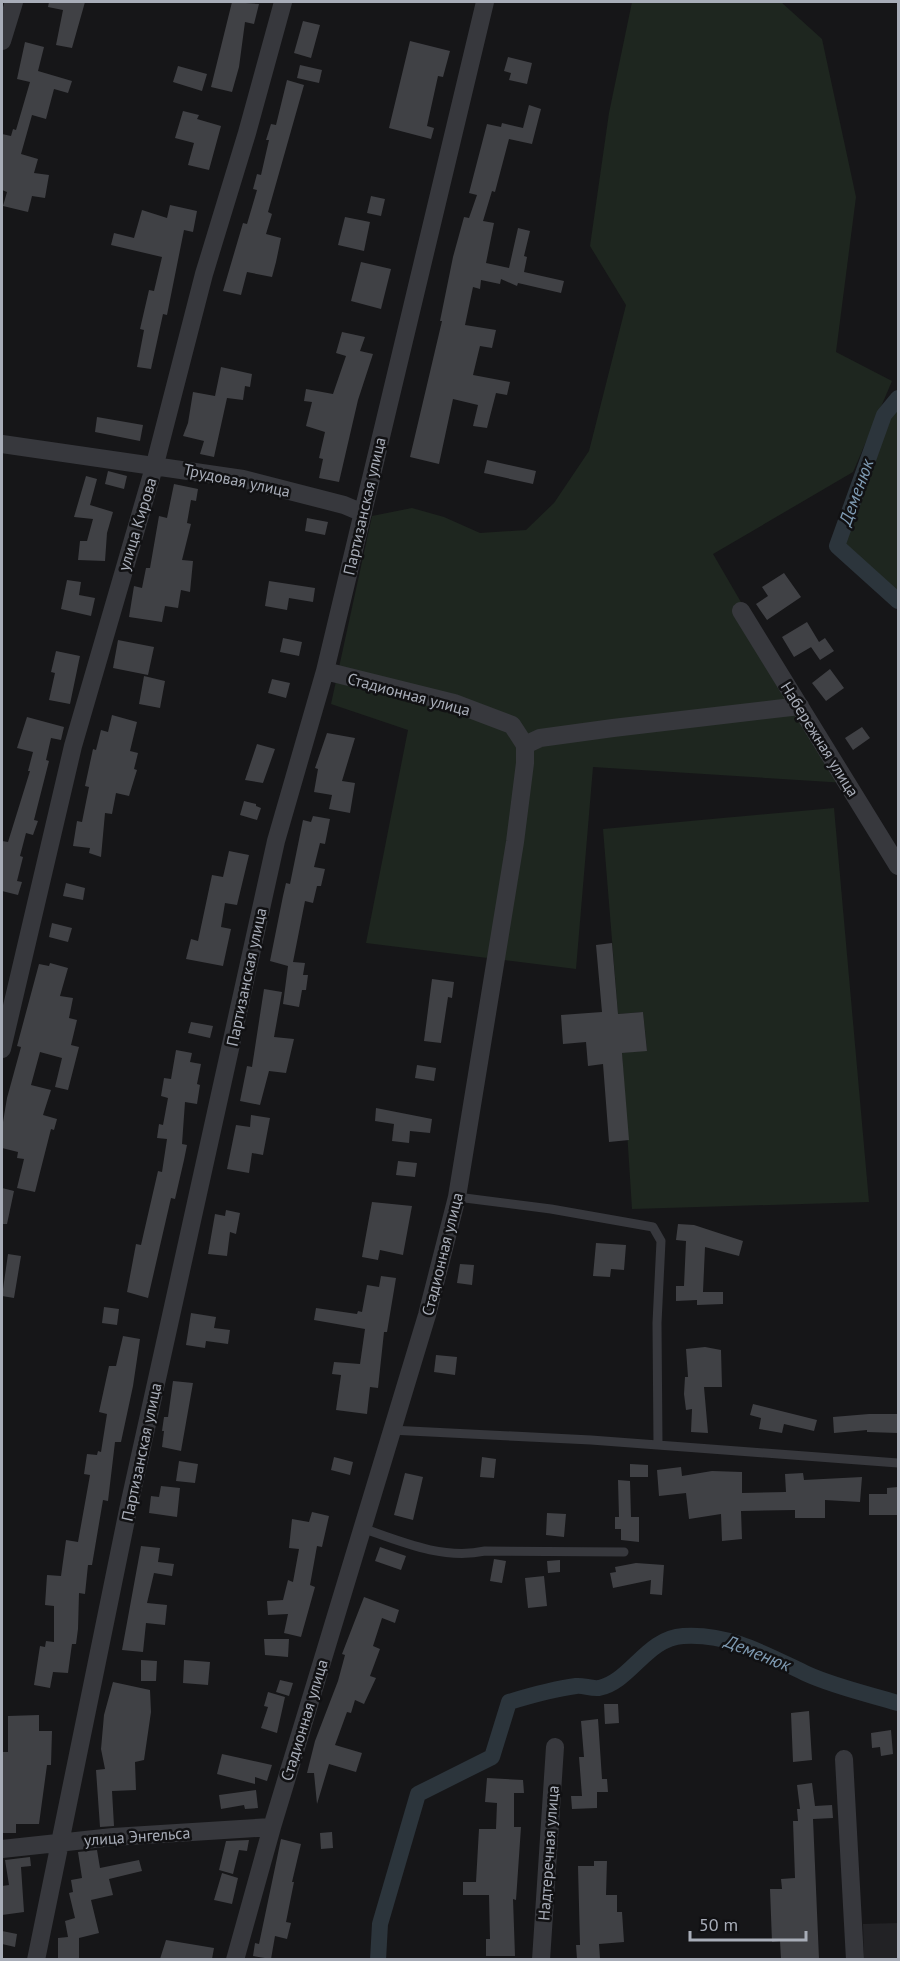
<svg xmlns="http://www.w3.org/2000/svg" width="900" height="1961" font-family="'PT Sans',sans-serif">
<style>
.built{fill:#222225}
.green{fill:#1e261f}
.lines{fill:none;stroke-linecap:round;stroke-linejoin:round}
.canal{stroke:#2c353c;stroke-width:16}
.building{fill:#404145}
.lane{stroke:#37383d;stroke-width:9}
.street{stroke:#37383d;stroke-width:18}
.labels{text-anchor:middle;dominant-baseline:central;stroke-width:5;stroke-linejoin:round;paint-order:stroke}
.street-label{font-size:16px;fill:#a8adb8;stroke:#111113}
.water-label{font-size:18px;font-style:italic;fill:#7f9bb3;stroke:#111113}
</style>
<rect width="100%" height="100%" fill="#161618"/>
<path class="built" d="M898,1923v36h-34l-1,-35z"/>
<path class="green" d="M632,2h149l41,37 34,158 -20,155 56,29 -39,91 -140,82 133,229 -253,-16 -17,202 -210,-26 42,-213 -77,-26 41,-188 40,-8 32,9 36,16 46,-3 28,-27 35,-52 37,-146 -36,-59 19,-133z
M898,398v203l-61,-55 47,-131z
M834,808l35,394 -237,7 -10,-156 25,-3 -4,-38 -25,2 -15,-185z"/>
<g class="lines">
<path class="canal" d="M898,398l-14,17 -47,131 61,55
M378,1960l2,-36 38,-130 74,-37 17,-55c23,-7 44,-13 67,-16 7,-1 15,3 23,2 31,-6 48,-50 84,-52 46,-3 84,19 124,38 29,13 61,20 91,29"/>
</g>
<path class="building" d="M49,2h36l-13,46 -16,-3 7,-35 -15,-3z
M232,2l27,2 -5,20 -9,-2 -6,45 -7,25 -21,-5z
M303,21l17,4 -9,33 -17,-5z
M410,41l40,10 -7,26 -5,-1 -11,50 7,2 -3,11 -42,-11z
M25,42l19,5 -6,24 34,10 -4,12 -14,-4 -8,30 -14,-4 -11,39 17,5 -4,14 15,2 -4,23 -13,-2 -4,16 -25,-6 4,-14 -5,-2v-56l9,2 2,-7 3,1 14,-48 -13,-3z
M508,57l24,6 -5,21 -18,-4 2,-7 -7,-2z
M300,65l22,5 -3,13 -22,-5z
M178,66l29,8 -5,17 -29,-9z
M287,80l17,5 -36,127 4,2 -6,20 15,4 -5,24 -4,15 -25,-5 -6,23 -18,-4 20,-68 4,1 10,-34 -4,-1 4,-15 4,1 8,-35h-3l5,-16 5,1z
M529,105l12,4 -9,35 -23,-5 -14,53 -3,-1 -9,30 11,2 -8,40 23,5 9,-40 12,3 -6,25 3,1 -3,15 40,9 -3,12 -43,-10 -1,3 -16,-7 -1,5 -19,-4 -1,9 -7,-2 -8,38 31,5 -4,18 -12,-2 -7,29 37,7 -3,13 -11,-2 -9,35 -14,-2 5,-21 -25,-6 -14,65 -29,-7 32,-136h-2l13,-64 11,-40 5,1 8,-23 -8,-2 18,-69 14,3 1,-4 21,5z
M183,111l16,4 -2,4 24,7 -12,44 -21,-5 6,-22 -19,-5z
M371,196l14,3 -4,17 -14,-3z
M170,205l27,6 -4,21 -9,-2 -17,85 -4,-1 -12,55 -14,-2 7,-37 -4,-1 9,-39 5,1 8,-34 -51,-12 3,-12 20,5 8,-28 25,8z
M345,217l25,5 -6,29 -26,-6z
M361,262l30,7 -10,40 -30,-8z
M342,332l23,5 -5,14 13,3 -15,46 -19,82 -20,-4 4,-19 -4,-1 6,-26 -19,-6 6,-24 -8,-1 2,-12 27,5 13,-38 -10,-3z
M221,367l31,7 -2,13 -5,-1 -2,14 -16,-2 -13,59 -14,-3 4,-13 -21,-5 5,-13 5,-31 22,4z
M97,417l46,8 -3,16 -45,-9z
M487,460l49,11 -3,13 -49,-11z
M108,471l19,5 -3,13 -19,-5z
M86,476l11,3 -7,26 23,7 -6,21 -2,28 -27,-1 2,-19h7l6,-22 -19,-2z
M174,484l24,5 -2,12 -5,-1 -4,23 4,1 -9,36 11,1 -3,31 -9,-2 -3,18 -13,-2 -3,16 -33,-5 5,-31 8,2 4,-20h4l9,-52 8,2z
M307,518l21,4 -3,13 -20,-4z
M784,573l17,24 -34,23 -11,-16 12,-8 -6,-9z
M67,580l14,2 -2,13 16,3 -4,18 -30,-7z
M269,581l46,7 -2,14 -24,-4 -2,12 -22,-4z
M807,622l12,20 6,-4 9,13 -14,9 -9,-13 7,-4 -24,14 -12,-20z
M283,638l19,4 -3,14 -19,-4z
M118,640l36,7 -6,28 -35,-7z
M56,651l24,5 -10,48 -21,-4 6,-27 -4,-1z
M830,669l14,19 -18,13 -14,-18z
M144,676l21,5 -5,27 -21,-4z
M272,679l18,4 -4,15 -18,-5z
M112,715l25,7 -7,29 8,2 -4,16 3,1 -8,26 -13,-3 -4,21 -7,-1 -4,44 -12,-4 1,-5 -17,-2 4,-25 5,1 7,-35 -4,-1 8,-37 3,1 5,-20 7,2z
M27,717l37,10 -3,13 -10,-2 -5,22 3,1 -15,59 4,1 -5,14 -7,-2 -6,23 3,1 -6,24 5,1 -4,13 -16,-4v-50l6,1 22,-71h-2l5,-19 -16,-4z
M862,727l8,11 -17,12 -8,-12z
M327,733l28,5 -13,43 13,2 -5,30 -21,-4 3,-14 -18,-3 4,-23 -3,-1z
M257,744l18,5 -12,34 -18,-3z
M244,801l12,3v2l5,2 -4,12 -17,-5z
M313,816l17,3 -5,25 -5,-1 -6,24 11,2 -4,17h-4l-4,17 -8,-2 -12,61 12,1 -2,12h5l-2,15h-4l-3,17 -16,-3 5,-38 -18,-5 13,-65 3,-13 4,1 13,-64 8,2z
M229,851l20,4 -12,50 -12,-2 -4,24 10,2 -8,37 -37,-7 5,-20 7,2 14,-66 11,2z
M66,883l19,5 -2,12 -20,-4z
M52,923l20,5 -4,14 -19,-5z
M612,943l6,71 25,-2 4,39 -25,2 7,87 -20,2 -6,-78 -15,2 -2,-24 -23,2 -2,-29 41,-3 -6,-67z
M50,963l18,5 -8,28 13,2 -4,20 8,2 -6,25 8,2 -11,43 -13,-3 7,-29 -22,-6 -9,33 20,5 -8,25 14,4 -3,11 -3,-1 -16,63 -18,-4 7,-29 -7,-1 1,-6 -16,-4v-20l5,-30 14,-51 -4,-1 22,-82 10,2z
M432,979l22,3 -2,16 -4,-1 -7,46 -17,-2z
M264,989l18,3 -8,45 20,2 -8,34 -17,-2 -9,34 -20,-4 7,-35 5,1z
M191,1022l22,4 -3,12 -22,-5z
M176,1050l16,3 -2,9 11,2 -4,20 3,1 -3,19 -12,-2 -3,42 5,1 -3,15 -9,39 -4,-1 -23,100 -21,-6 9,-48 5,1 17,-74 4,1 5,-33 -10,-1 2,-14 4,1 5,-27 -7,-2 3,-18 7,1z
M417,1065l19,3 -2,13 -19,-3z
M376,1108l56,11 -2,14 -20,-2 -1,12 -17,-2 2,-17 -19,-3z
M251,1115l19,3 -7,37 -11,-2 -3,20 -22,-4 9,-44 14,2z
M398,1161l19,2 -2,14 -19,-2z
M2,1188l12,3 -7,33h-5z
M372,1202l40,4 -9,49 -23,-5 -2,10 -16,-3z
M226,1210l14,3 -4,21 -6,-2 -3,24 -19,-2 7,-40 10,2z
M678,1224l16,1 49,16 -4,15 -34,-9 -2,45h20v12l-26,1v-5l-21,1v-15h8l2,-45 -10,-1z
M596,1243l30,2 -2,25 -13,-1 -1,8 -17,-1z
M8,1254l13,2 -7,42 -12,-2z
M460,1264l14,1 -2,20 -15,-2z
M381,1276l15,2 -9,54h-3l-6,56 -8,-1 -3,27 -31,-4 5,-35 -9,-1 2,-12 26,2 5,-35 -51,-9 2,-12 41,6 1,-3 4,1 5,-27 12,2z
M104,1307l15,2 -2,16 -15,-2z
M191,1313l25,4 -2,11 16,2 -2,14 -22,-3 -1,7 -19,-3z
M123,1336l17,3 -7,47 -12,56h-6l-7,59 -5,-1 -11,65h-4l-3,29 -6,-1 -1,36 -2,15h-4l-4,29 -15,-1 -3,16 -16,-3 6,-39 5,1 1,-6 8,1v-36l-9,-1 2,-30 14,1 5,-36 12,2 12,-67 -6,-1 3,-20 10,1 1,-4 3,1 6,-38 -8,-2 10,-46h7z
M705,1347l16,3 1,37h-18l4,46 -17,-1 1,-23 -6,1 -2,-16 1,-17h3l-2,-28z
M436,1355l21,2 -2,18 -21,-3z
M173,1381l20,2 -12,68 -19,-4 2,-16h-2l2,-14h4z
M753,1404l64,16 -3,11 -30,-7 -2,9 -23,-4 2,-11 -11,-3z
M869,1414h29v19l-31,-1v-2l-33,3 -1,-16z
M334,1457l19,5 -3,13 -19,-5z
M482,1457l14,2 -2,19 -14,-1z
M179,1461l19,3 -3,19 -19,-2z
M630,1464l18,1v12h-18z
M681,1467l1,9 30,-5 30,1v21l44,-1 -1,-18 18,-1 1,7 58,-3 -2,25 -35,-2v18h-30v-8l-54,1 1,28 -20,2 -1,-27 -32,5 -3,-26 -27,3 -2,-26z
M405,1473l18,4 -10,43 -19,-5z
M618,1480l12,1 1,36h8v25l-18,-2v-11h-6v-12h4z
M161,1486l19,2 -3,29 -28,-4 2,-17 8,1z
M898,1487v28h-29v-21h18v-6z
M312,1512l17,4 -7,31 -5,-1 -7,39 5,2 -14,50 -17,-4 4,-19 -20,1 -1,-14 16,-1 5,-20 5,2 6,-33 -10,-1 3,-29 17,3z
M547,1513l19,1 -2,23 -18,-2z
M141,1546l19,2 -2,14 16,2 -2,12 -18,-3 -7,30 20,2 -2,20 -19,-2 -3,29 -21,-2z
M380,1547l26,9 -5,14 -26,-9z
M494,1559l12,2 -4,22 -12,-2z
M560,1560v12l-12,1 -1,-12z
M636,1563l28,2 -2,30 -12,-1 1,-14 -38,8 -3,-15 6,-1 -1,-5z
M544,1576l3,30 -19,2 -3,-30z
M364,1597l35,13 -4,13 -13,-5 -9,28 7,3 -10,27 6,2 -12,26 -9,-4 -4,13 -4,-1 -12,33 27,8 -6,19 -27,-8 -12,40 -3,-31h-7l8,-32 23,-60 7,-26 -3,-1z
M264,1639h25l-1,18 -23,-2z
M141,1660l16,1 -1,20h-15z
M184,1660l26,2 -2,23 -25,-2z
M280,1680l13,3 -4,13 -13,-4z
M113,1682l37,8 1,22 -7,48 -9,2 1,28 -24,1 2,35 -14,1 -4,-57 9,-1 -4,-20 3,-34z
M268,1692l17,5 -8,36 -16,-5 7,-21 -4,-1z
M604,1704h14l1,19 -14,1z
M809,1711l3,49 -19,2 -2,-49z
M39,1715v16h13l-1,34h-4l-8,59h-23v9h-13l-1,-81h6v-36z
M598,1719l4,60h5l1,13h-11v16l-25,1 -1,-13h11l-3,-39h5l-3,-36z
M891,1730l2,24 -12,2 -1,-9 -8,1 -1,-15z
M222,1754l50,11 -5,16 -12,-4v7l-38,-10z
M487,1778l36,2 1,13h-10v34h7l-5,73 -3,-1 2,57h-29v-17h4l-1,-44h-26v-13h13l3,-53h17l1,-26 -12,-1z
M812,1783l3,23 17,-1 1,13 -20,1 6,140h-38l-1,-18 -8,1 -2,-53h12l-1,-10 14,-1 -2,-57h5l-1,-12h3l-3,-24z
M256,1790l2,18 -13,1 -1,-4 -23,4 -2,-14z
M332,1832l1,16 -12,1 -1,-16z
M281,1839l20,5 -9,38h2l-8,40 5,1 -4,16 -12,-3 -4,23 -18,-3 2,-13 4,1z
M249,1840l-2,11 -8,-1 -6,24 -14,-4 7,-29z
M97,1850l3,18 39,-8 3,11 -33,8 4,16 -22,5 8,33 -20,5v21h-21v-21l10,-1 -3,-16 10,-3 -6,-25 4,-1 -2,-12 11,-2 -4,-26z
M30,1857l1,9 -10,1 3,45 -22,3v-29l7,-1 -4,-25z
M594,1861h13l-1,34h11v17h5l2,30 -25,2 1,15h-23l-1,-14h4l-2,-79h16z
M222,1873l16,5 -6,26 -18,-4z
M2,1931l15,3 -2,13 -13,-3z
M166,1940l48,8 -2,11h-52z"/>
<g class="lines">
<path class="lane" d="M457,1197l94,12 102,18 8,14 -4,82 1,122
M390,1430l201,10 307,23
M362,1528c40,14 81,32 123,23l139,1"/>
<path class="street" d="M2,41l12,-39
M2,444l241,35 101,26 19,8
M741,611l157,255
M525,745l15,-7 73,-10 187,-22
M2,1049l71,-303 82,-282 49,-190 43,-141 36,-131
M844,1759l11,201
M2,1849l111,-12 159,-10
M36,1960l92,-450 148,-669 49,-170 160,-669
M235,1960l37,-133 155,-512 30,-118 58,-355 10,-79v-18l-13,-20 -58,-22 -129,-32
M541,1960l14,-213"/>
</g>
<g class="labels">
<g class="street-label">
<text transform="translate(237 480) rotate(12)">Трудовая улица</text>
<text transform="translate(364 506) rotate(-77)">Партизанская улица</text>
<text transform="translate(137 524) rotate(-73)">улица Кирова</text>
<text transform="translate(409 694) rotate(15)">Стадионная улица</text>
<text transform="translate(820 739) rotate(58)">Набережная улица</text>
<text transform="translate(246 977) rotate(-78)">Партизанская улица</text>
<text transform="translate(442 1254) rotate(-76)">Стадионная улица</text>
<text transform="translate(141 1452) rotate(-78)">Партизанская улица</text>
<text transform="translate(304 1720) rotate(-73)">Стадионная улица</text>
<text transform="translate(137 1836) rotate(-4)">улица Энгельса</text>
<text transform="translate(548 1853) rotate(-86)">Надтеречная улица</text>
</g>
<g class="water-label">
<text transform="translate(856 492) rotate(-70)">Деменюк</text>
<text transform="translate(758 1653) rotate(22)">Деменюк</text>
</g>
</g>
<rect width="900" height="1961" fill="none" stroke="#a8adb8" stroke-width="6"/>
<path d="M690 1931v9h116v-9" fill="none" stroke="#a8adb8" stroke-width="3"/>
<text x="699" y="1931" font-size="18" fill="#a8adb8" stroke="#111113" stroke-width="4.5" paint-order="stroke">50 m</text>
</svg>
